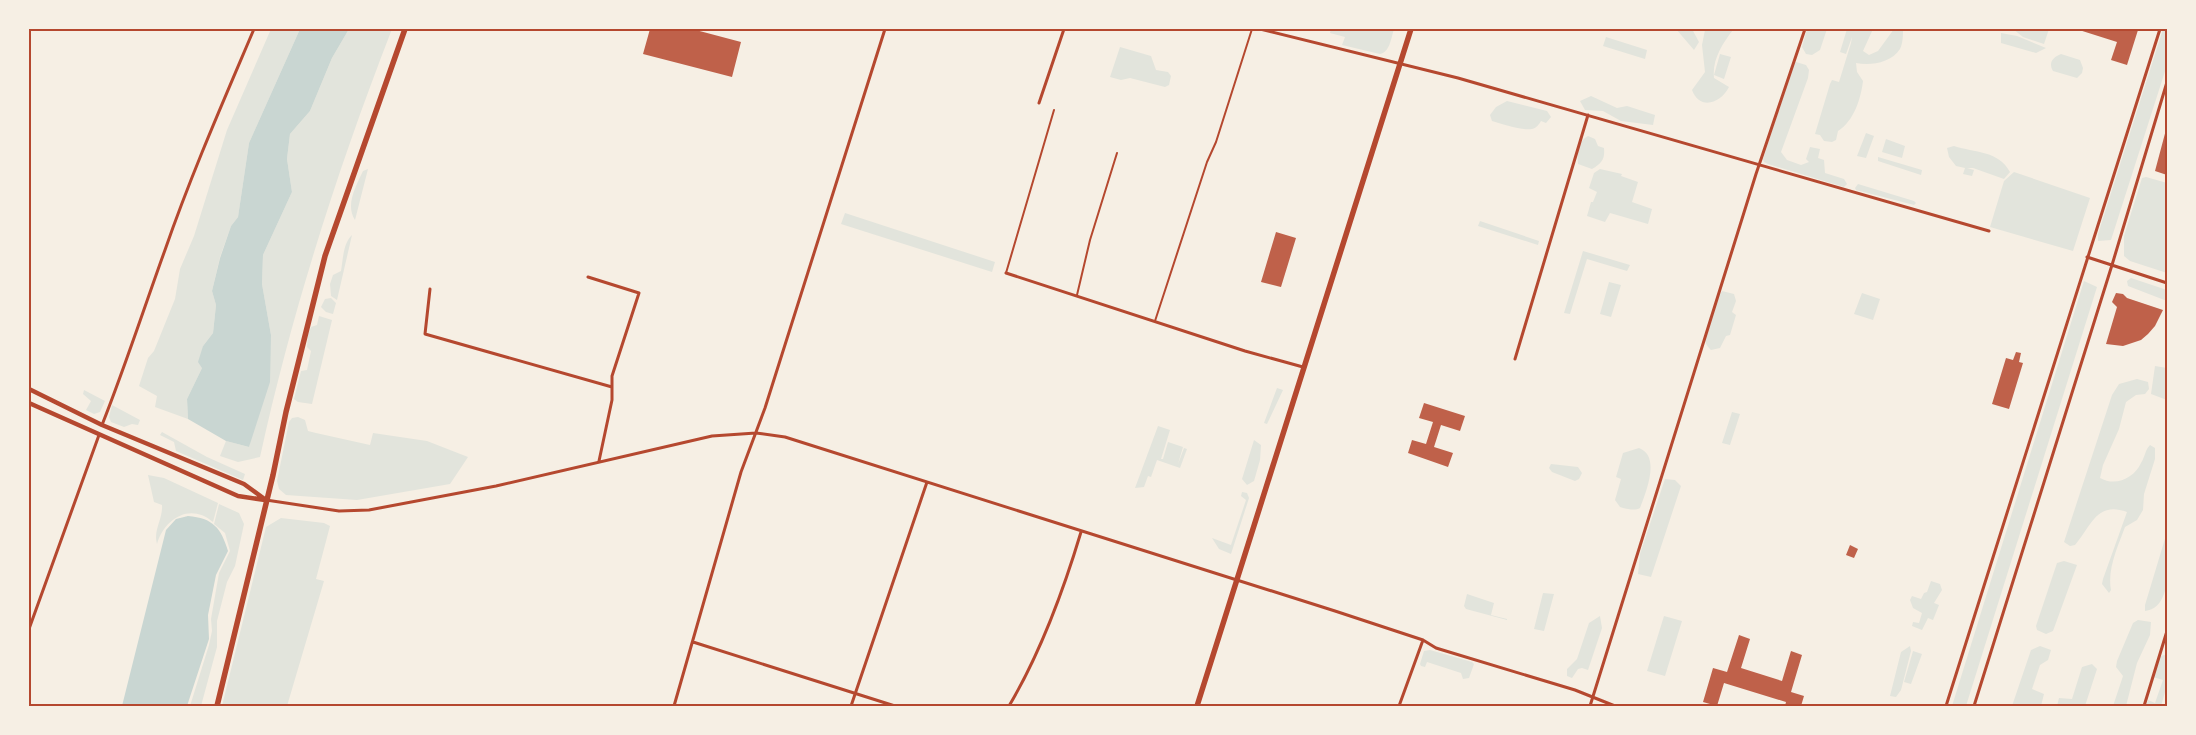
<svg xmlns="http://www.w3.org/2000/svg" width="2196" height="735" font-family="'Playfair Display',serif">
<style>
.green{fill:#e2e4dc}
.water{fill:#c9d6d2}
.building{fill:#bf614a}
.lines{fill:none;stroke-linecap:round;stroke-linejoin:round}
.service{stroke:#b5482f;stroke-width:2}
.minor{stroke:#b5482f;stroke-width:3}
.tertiary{stroke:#b5482f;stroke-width:4.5}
.primary{stroke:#b5482f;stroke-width:5.5}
.neatline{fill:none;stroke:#b5482f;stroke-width:2}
</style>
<rect width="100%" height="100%" fill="#f6efe4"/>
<path class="green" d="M271,29h29l-51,114 -11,74 -7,9 -11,31 -8,34 4,14 -3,28 -10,13 -1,22 -15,31 1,20 -33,-12 2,-11 -18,-10 9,-28 6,-7 21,-52 5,-30 14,-33 33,-106z
M349,29h43c-54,139 -100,282 -132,428l-22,5 -18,-6 6,-15 23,6 22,-112 -9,-51 1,-29 29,-63 -5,-33 3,-25 20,-23 22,-53z
M1331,29h63c-3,9 -4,23 -14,25l-38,-9 3,-8 -15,-4z
M1676,29h16l7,13 -5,8z
M1708,29l25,1c-11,14 -21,30 -19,48l15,9c-8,16 -29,24 -37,3l13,-18 -3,-27 3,-15z
M1807,29h20l-7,21 -8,5 -6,-1 -4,-7z
M1847,29h26l-10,22 6,4 9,-4 16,-22h9c0,6 0,14 -3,20 -9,14 -30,17 -44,14l1,9 6,9c-2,17 -9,40 -25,50l-2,9 -4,2 -8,-1 -4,-6 -5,-1 15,-50 2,-4 7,2 12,-39 1,-6 -6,17 -6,-2z
M2013,29h36l-5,15 -21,-7z
M2163,29h4v36l-56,175 -13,1v-7z
M2001,33l16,3 29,12 -10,5 -35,-10z
M1606,37l41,13 -2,9 -42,-13z
M1120,47l31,9 5,14 12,2 3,4 -2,9 -4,2 -35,-9 -9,2 -11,-3z
M1720,54l11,3 -7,22 -10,-4z
M2061,54l19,6 3,8 -1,5 -5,5 -24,-7c-5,-8 0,-14 8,-17z
M1796,62l10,3 3,5 -1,8 -27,74 6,8 14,5 8,-3 -3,-3 4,-12 10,2 -2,9 6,2 1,13 19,6 3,5 -3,3 -76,-23 -4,-2 -1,-3 31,-96z
M1591,96l26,12 10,-2 28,9 -2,10 -32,-4 -18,-10 -18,-1 -5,-9z
M1507,101l40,10 4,6 -5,6 -5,-2c-2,3 -4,7 -9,8 -9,2 -30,-5 -40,-8l-2,-6 6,-8z
M1866,133l8,3 -8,22 -9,-2z
M1588,136l7,3 3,7 6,2c1,11 -2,15 -12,21l-14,-5c-1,-10 0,-23 10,-28z
M1886,139l19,7 -3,12 -20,-6z
M1954,146c21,7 44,4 56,26l-6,7 -31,-11h-6l7,2 -2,6 -9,-2 2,-6 -9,-2 -7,-9 -2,-9z
M1878,157l44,13 -1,5 -43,-14z
M368,169l-13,51c-10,-15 1,-34 8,-49z
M1600,169l22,5 -1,2 17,6 -6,20 20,7 -4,15 -38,-11 -5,9 -18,-6 4,-14h2l4,-10 -8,-4 5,-15z
M2014,172l76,26 -17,53 -83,-24 14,-46z
M2146,177l21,6v90l-37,-12 -6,-5v-20l18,-58z
M1858,184l56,17 2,2 -2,2 -58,-15 -1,-2z
M845,213l150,49 -3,10 -151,-48z
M1480,221l59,20 -1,4 -60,-19z
M352,235l-15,65 -6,-4 -1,-12 3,-9 8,-4c2,-11 2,-28 11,-36z
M1583,251l47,14 -3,6 -40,-12 -17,55 -6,-1z
M2131,278l36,12v11l-39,-15 -1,-5z
M2084,281l13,6 -131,419h-14z
M1609,282l12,3 -10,32 -11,-3z
M1722,291l12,3 2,7 -4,11 4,3 -6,20 -4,1 -6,12 -9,2c-3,-3 -7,-8 -6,-14 1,-11 10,-35 17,-45z
M1862,293l18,6 -7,21 -19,-6z
M331,298l5,5 -3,11 -7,-2 -5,-5 4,-8z
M319,316l13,4 -20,84 -14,-2 -4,-3 7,-28 6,-1 4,-19 -4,-4 1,-12 3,-8 6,-2z
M2155,366l12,2v32l-16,-6z
M2137,379l11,3 1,7 -4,5 -9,1 -10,7 -7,27 -16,36 -3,13c16,9 34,0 41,-15 4,-6 4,-13 9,-18l5,3v11l-11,35 -1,16 -6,10 -12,7c-7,19 -18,42 -14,63l-2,3 -7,-9 1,-5 24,-67c-31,-11 -36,15 -52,33l-5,1 -6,-4 48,-147 7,-11z
M1277,388l6,2 -16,34 -3,-1z
M84,390l21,11 -5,11 -6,2 -8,-4 5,-9 -8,-7z
M112,405l28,15 -2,5 -6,-1 -8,3 -13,-5 -2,-5z
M1732,412l8,2 -10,31 -8,-2z
M298,417l7,3 3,11 8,2 54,12 3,-12 54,8 41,16 -18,27 -93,16 -71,-5 -7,-6 -2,-8 12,-59 3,-4z
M1158,426l12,4 -9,29h2l5,-17 15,5 -5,17 6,-16 3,1 -7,19 -23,-8 -6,17 -3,-1 -4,11 -9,1z
M162,432l45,25 38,17 -2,6 -67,-29 -2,-9 -14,-7z
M1254,440l7,5 -1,15 -6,21 -7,4 -5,-6z
M1639,448c22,8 7,44 1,60 -5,3 -14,1 -20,-1l-5,-7 6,-21 -5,-2 7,-24z
M1551,464l27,3 4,6 -3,6 -4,2 -23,-9 -3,-4z
M148,475l16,3 54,25 -5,19c-23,-20 -49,-3 -56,22 -4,-14 6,-25 5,-39l-8,-3z
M1665,479l10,1 6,6 -30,91 -13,-3 2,-20z
M1242,492l5,1 2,5 -18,56 -12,-5 -7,-11 19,7 15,-45 -5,-4z
M219,504l20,9 5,11 -9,42 -8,16 -10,39v26l-16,59h-11l19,-61 3,-14 -1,-12 8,-46 11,-22 -5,-18 -11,-9z
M281,518l43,5 6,3 -14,53 8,2 -37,125h-65l44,-179z
M2167,532c0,22 8,76 -22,79v-6z
M2064,561l13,4 -24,66 -7,3 -9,-4 -1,-4 21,-63z
M1931,581l9,3 2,6 -8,13 5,2 -6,15 -5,-2 -6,12 -10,-4 1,-4 6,1 3,-10 -9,-5 -3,-8 2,-4 9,3 3,-6 3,-1z
M1543,593l11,1 -10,37 -10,-2z
M1467,594l27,9 -3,12 16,4v1l-41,-11 -2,-3z
M1600,616l2,12 -14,42 -6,-2 -4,1 -6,9 -5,-2v-7l10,-10 12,-36z
M1664,616l18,5 -17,55 -18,-5z
M2138,620l13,2 -1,13 -13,28 -11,43h-13l10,-30 -7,-9 1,-6 16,-38z
M1910,646l1,5 -10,39 -5,7 -6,-1 11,-44z
M2040,646l11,4 -3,10 -8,5 -8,24 12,5 -3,12h-29l19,-56z
M1430,650l42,12 2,2 -5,14 -6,1 -2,-6 -34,-11 -2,5 -4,-1 -1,-2 4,-13z
M1913,651l9,3 -11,30 -7,-2z
M2164,655l3,1v29l-6,21h-15l2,-6 7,3 8,-23 -10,-3 6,-20z
M2092,664l5,5 -12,37h-28l2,-8 13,1 10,-32z"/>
<path class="water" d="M300,29h49l-17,29 -22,53 -20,23 -3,25 5,33 -29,63 -1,29 9,51 -1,47 -21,65 -23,-6 -38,-22 -1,-20 15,-31 -4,-6 5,-16 10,-13 3,-28 -4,-14 8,-33 11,-32 7,-9 11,-74z
M188,516c25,2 33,12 40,35l-12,24 -8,40 1,24 -22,67h-65l44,-176 10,-11z"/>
<path class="building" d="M650,29h42l49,13 -9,35 -89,-23z
M2076,29h60l2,1 -11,35 -16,-5 6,-18z
M2167,126v49l-12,-4z
M1276,232l20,6 -15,49 -20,-5z
M2116,293l7,1 4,4 36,12 -8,16 -7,8 -7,6 -18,6 -17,-2 11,-37 -5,-5z
M2016,352l5,1 -2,9 4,1 -14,46 -17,-5 14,-46 7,2z
M1424,403l41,13 -5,15 -19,-6 -7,22 19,6 -5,14 -40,-14 4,-13 14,4 7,-22 -14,-4z
M1850,545l8,4 -4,9 -8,-3z
M1739,635l11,4 -9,29 41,13 9,-30 11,4 -11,37 13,4 -3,10h-16l1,-4 -62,-19 -7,23 -14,-4 10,-34 14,4z"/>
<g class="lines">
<path class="service" d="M1006,273l48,-163
M1077,295l13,-55 27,-87
M1155,321l52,-159 9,-20 36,-113"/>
<path class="minor" d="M1260,29l198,49 531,153
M1039,103l25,-74
M2087,257l80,26
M1006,273l239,78 58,16
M588,277l51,16 -27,83v11
M430,289l-5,45 187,53v13l-13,61
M1515,359l73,-244
M102,425c23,-58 42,-117 63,-175 26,-75 58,-148 89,-221
M266,500l73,11 30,-1 127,-24 216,-50 44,-3 29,4 550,174 88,29 13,8 139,42 40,16
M29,629l70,-194
M693,642l202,64
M674,706l67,-234 24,-64 120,-379
M851,706l76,-224
M1009,706c32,-54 54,-114 72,-174
M1399,706l24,-66
M1590,706l166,-532 49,-145
M1946,706l214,-677
M1974,706l138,-441 55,-183
M2144,706l23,-75"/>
<path class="tertiary" d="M29,389l73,36 142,59 22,16
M29,403l209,93 27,4"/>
<path class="primary" d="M217,706l56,-231 13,-63 39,-156 80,-227
M1197,706l214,-677"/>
</g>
<rect width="2196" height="735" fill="none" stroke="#f6efe4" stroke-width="60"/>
<rect x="30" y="30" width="2136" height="675" class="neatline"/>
</svg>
